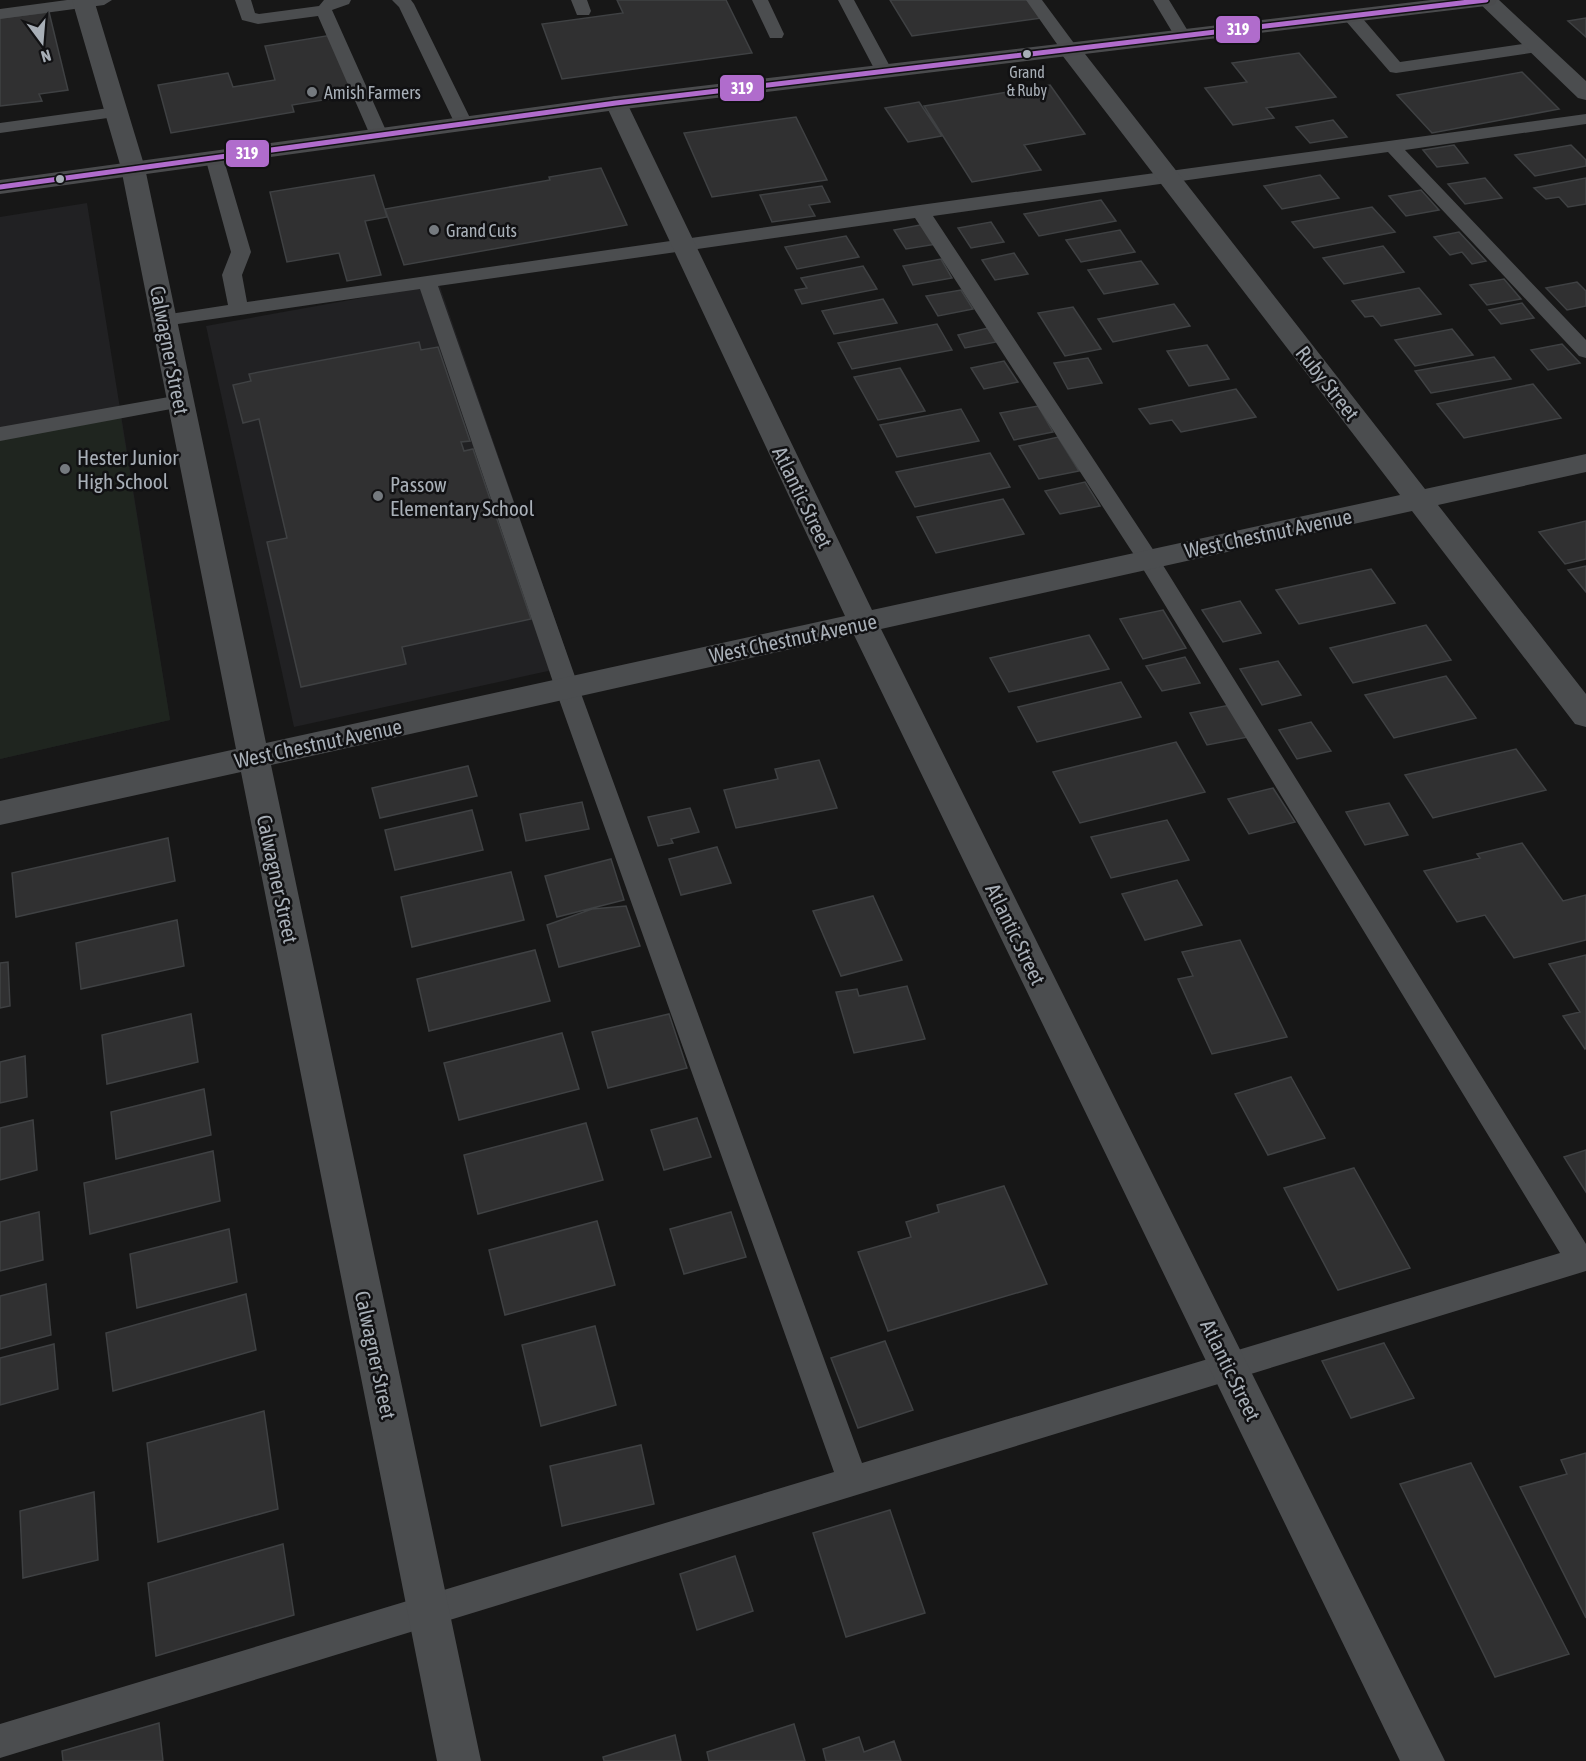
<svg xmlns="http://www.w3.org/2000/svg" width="1586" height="1761" font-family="'Asap Condensed',sans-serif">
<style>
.built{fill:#212123}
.green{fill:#1f251f}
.building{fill:#303031;stroke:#3f4143;stroke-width:1.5}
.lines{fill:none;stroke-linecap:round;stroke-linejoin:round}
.lane{fill:#4b4d4f;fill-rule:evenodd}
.street{fill:#4b4d4f;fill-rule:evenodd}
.secondary{fill:#4a4b4d;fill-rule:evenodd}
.bus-1-casing{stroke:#111113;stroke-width:8}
.bus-1{stroke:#b06ccc;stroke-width:5}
.bus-dot{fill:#a8afb7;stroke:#111113;stroke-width:2}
.poi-dot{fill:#757a7f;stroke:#111113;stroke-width:2}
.labels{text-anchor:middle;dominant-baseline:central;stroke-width:5;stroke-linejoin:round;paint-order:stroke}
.far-bus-label{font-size:16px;fill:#a8afb7;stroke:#111113}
.far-poi-label{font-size:18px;fill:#a8afb7;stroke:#111113;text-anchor:start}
.street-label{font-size:21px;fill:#a8afb7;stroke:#111113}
.poi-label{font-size:21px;fill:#a8afb7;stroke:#111113;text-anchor:start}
.line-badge{stroke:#111113;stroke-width:2}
.badge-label{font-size:16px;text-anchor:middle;font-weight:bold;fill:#fff}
</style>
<rect width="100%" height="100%" fill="#171717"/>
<path class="built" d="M87,203l83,517 -170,39v-542z
M439,284l132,382 -277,61 -88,-401z"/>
<path class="green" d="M120,413l50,307 -170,39v-325z"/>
<path class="building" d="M617,0h109l26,53 -190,26 -20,-55 81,-11z
M890,0h140l12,18 -130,18z
M49,12l19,78 -29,4 3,7 -42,5v-88z
M1586,18v19l-18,-16z
M332,35l22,60 -62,10 2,7 -123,21 -13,-48 70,-12 5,14 42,-7 -10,-34z
M1299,53l37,44 -70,11 8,10 -41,7 -28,-37 42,-6 -15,-19z
M1522,72l37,37 -127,24 -35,-38z
M1050,85l35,49 -61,11 17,25 -69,12 -48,-76z
M919,102l23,34 -34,6 -23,-34z
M796,117l31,63 -115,17 -28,-64z
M1333,120l14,17 -37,6 -14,-16z
M1454,145l14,18 -31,4 -14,-17z
M1571,145l15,15v6l-51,10 -20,-21z
M601,168l26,57 -223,40 -19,-56 165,-29 -1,-3z
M374,175l13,42 -22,4 16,54 -34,6 -8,-28 -52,9 -17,-70z
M1320,175l19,23 -57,11 -18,-23z
M1485,178l17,20 -37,6 -17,-20z
M1586,178v26l-18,3 -9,-10 -13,2 -12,-11z
M822,186l8,16 -21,3 6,11 -43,6 -12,-27z
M1421,190l18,20 -33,6 -17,-20z
M1101,200l15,21 -77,15 -15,-22z
M1372,207l23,25 -81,16 -22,-26z
M991,222l13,20 -33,6 -13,-20z
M925,224l12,20 -31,5 -12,-19z
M1120,230l15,22 -54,10 -15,-22z
M1459,232l27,29 -14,3 -10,-12 -12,3 -16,-18z
M846,236l13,21 -62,12 -12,-22z
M1383,246l21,26 -60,12 -21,-26z
M1014,253l14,21 -33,6 -13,-20z
M941,259l11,19 -39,7 -10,-19z
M1141,261l17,23 -54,10 -16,-24z
M863,266l14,23 -75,15 -7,-14 12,-2 -6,-10z
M1504,279l17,20 -34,6 -17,-20z
M1577,282l9,9v15l-19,4 -21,-22z
M1419,288l22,26 -60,12 -8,-10 -8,1 -13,-16z
M961,290l12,19 -35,7 -12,-20z
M883,299l14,24 -63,11 -12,-23z
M1522,303l12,15 -33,6 -12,-14z
M1174,304l16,22 -77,16 -15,-23z
M1073,307l28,42 -36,7 -27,-43z
M937,324l15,26 -100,19 -14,-26z
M988,328l8,14 -31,6 -7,-13z
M1452,329l21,26 -58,11 -20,-26z
M419,342l2,8 17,-3 32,94 -9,1 3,9 9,-2 58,170 -129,28 4,17 -105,23 -34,-145 20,-4 -28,-119 -16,4 -10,-38 18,-4 -2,-7z
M1562,344l18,19 -32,7 -17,-20z
M1207,345l22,34 -40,7 -22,-35z
M1494,357l17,22 -80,14 -16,-22z
M1088,358l14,25 -34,6 -14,-26z
M1004,361l14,21 -34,7 -13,-21z
M900,368l25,43 -47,9 -24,-43z
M1533,384l28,34 -97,20 -27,-34z
M1236,389l20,28 -75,15 -9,-12 -22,4 -11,-15z
M1038,406l15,26 -39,8 -14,-27z
M961,409l18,32 -82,16 -17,-32z
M1058,437l21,34 -40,8 -20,-33z
M990,453l20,34 -95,20 -19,-35z
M1085,482l15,24 -40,8 -15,-23z
M1003,499l21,35 -88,19 -19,-36z
M1586,521v38l-21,5 -26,-32z
M1586,566v26l-18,-22z
M1371,569l24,34 -96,21 -23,-34z
M1240,601l21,32 -38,9 -21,-32z
M1163,610l23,38 -43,11 -23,-40z
M1426,625l25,35 -98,23 -23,-35z
M1089,635l20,34 -100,23 -19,-34z
M1185,657l15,26 -38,8 -16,-25z
M1278,661l23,34 -39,10 -22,-36z
M1446,676l30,42 -82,20 -29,-43z
M1121,682l20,35 -104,25 -19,-35z
M1230,705l18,32 -41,8 -17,-32z
M1311,722l20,29 -34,8 -18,-29z
M1176,742l29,50 -125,31 -27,-51z
M1516,749l30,41 -113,28 -28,-43z
M819,760l18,48 -101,20 -12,-38 54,-11 -3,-10z
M468,766l9,30 -97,22 -8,-30z
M1273,788l22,34 -46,12 -21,-35z
M582,802l7,27 -63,12 -6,-27z
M1389,803l19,32 -43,10 -19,-33z
M690,808l9,24 -28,7 2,4 -15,3 -10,-29z
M472,810l11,40 -88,20 -10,-40z
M1167,820l22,40 -78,18 -20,-41z
M168,838l7,43 -159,36 -4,-44z
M1522,843l41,58 23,-6v45l-72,18 -29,-43 -28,7 -33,-51 56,-13 -3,-4z
M717,847l14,36 -50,12 -12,-36z
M611,859l13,41 -67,17 -12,-41z
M511,872l13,48 -112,27 -11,-50z
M1177,880l25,45 -57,15 -23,-46z
M873,896l29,64 -61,16 -28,-65z
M626,906l14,40 -81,21 -12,-42 45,-16z
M177,920l7,46 -103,23 -5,-46z
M1240,940l47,97 -75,17 -34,-75 15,-3 -11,-24z
M535,950l15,51 -121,30 -12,-52z
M1586,955v93l-1,1 -22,-33 17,-4 -31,-48z
M8,962l2,44 -10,2v-45z
M907,986l18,53 -71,14 -18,-61 21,-3 2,7z
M191,1014l7,48 -91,22 -5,-49z
M669,1014l18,54 -79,20 -16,-56z
M562,1033l17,56 -120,31 -15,-57z
M25,1056l2,41 -27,6v-41z
M1291,1077l34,61 -57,17 -33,-61z
M204,1089l7,46 -95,24 -5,-47z
M697,1118l14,39 -47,13 -13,-40z
M33,1120l4,50 -37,10v-52z
M586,1123l17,57 -125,34 -14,-59z
M1586,1150v42l-22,-35z
M213,1151l7,50 -130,33 -6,-51z
M1354,1168l56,100 -72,22 -54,-102z
M1004,1186l43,98 -159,47 -30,-79 53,-15 -5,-15 33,-10 -2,-7z
M39,1212l4,48 -43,11v-49z
M731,1212l15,45 -62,17 -14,-45z
M597,1221l18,64 -110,30 -16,-65z
M229,1229l8,53 -100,26 -7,-54z
M46,1284l5,51 -51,14v-53z
M246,1294l10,56 -143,41 -7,-58z
M595,1326l21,79 -75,21 -19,-81z
M885,1341l28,69 -55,18 -27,-70z
M1384,1343l30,55 -63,20 -29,-57z
M54,1344l4,45 -58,16v-47z
M264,1411l14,98 -120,33 -11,-99z
M641,1445l13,59 -92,22 -12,-60z
M1586,1453v165l-66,-131 47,-13 -6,-14z
M1471,1463l98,191 -74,23 -95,-193z
M94,1492l4,68 -75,18 -3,-67z
M890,1510l35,103 -79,24 -33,-104z
M283,1544l11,71 -138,41 -8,-73z
M735,1556l18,55 -56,19 -17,-56z
M159,1723l4,38h-100l-1,-10z
M794,1724l11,37h-96l-2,-9z
M675,1735l6,26h-77l-1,-4z
M859,1737l5,15 30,-11 7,20h-75l-3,-12z"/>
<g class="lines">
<path class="lane" d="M67,0h45l-8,5 -104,14v-10z
M235,0h16l4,13 4,1 60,-8 5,-6h27l-2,4 -17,6 56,125 -3,4h-12l-3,-4 -52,-119 -60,8 -16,-4z
M392,0h19l3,4 59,120 -3,4h-12l-3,-4 -56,-117z
M571,0h16l4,11 -2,4h-12z
M752,0h16l16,34 -2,4h-12z
M838,0h16l39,72 -3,4h-12z
M1026,0h16l37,50 -3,4h-12z
M1153,0h16l22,36 -2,4h-12z
M1351,11l6,1 43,50 137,-20 6,1 3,4 -3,4 -6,1 -141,21 -6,-1 -45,-52 -2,-4z
M116,107l6,1 3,4 -3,4 -122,17v-10z
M1586,114v10l-181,26 181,190v18l-7,-2 -191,-204 -455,64 223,338 430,690v27l-1586,487v-34l834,-252 -279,-784 -135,-399 -256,37 -7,-2 -3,-4 3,-4 71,-11 -6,-30 9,-23 -26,-95 3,-4h12l3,4 28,95 -9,23 5,27 673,-97zM915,218l225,346 420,689 -698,210 -283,-775 -141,-402z
M180,395l7,1 3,5 -3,5 -187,35v-14z"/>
<path class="street" d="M72,0h22l51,168 121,575 579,-127 -240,-513 3,-5 8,-2 8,2 3,5 245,507 528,-115 -338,-440 -3,-5 3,-5 8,-2 8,2 347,444 161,-35v18l-148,33 148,189v33l-11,-3 -163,-213 -531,118 564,1132h-45l-546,-1126 -583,130 210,996h-44l-196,-989 -241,53v-24l236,-52 -115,-581z
M1476,0h23l87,81v19l-8,-2z"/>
<path class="secondary" d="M1431,0h66l-3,5 -8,1 -870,104 -616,84v-14l616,-84z"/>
<defs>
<path id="bus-1" d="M0,187l616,-84 870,-103"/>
</defs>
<use href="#bus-1" class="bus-1-casing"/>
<use href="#bus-1" class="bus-1"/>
</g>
<g class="bus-dot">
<circle cx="1027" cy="54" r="5"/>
<circle cx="60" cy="179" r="5"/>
</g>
<g class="poi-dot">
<circle cx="312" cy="92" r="6"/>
<circle cx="434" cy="230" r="6"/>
<circle cx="65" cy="469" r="6"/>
<circle cx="378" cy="496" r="6"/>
</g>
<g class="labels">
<g class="far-bus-label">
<text x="1027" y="72">Grand<tspan x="1027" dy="18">&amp; Ruby</tspan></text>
</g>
<g class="far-poi-label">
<text x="324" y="92">Amish Farmers</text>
<text x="446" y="230">Grand Cuts</text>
</g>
<g class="street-label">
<text transform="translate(170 350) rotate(79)">Calwagner Street</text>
<text transform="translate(1328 383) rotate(52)">Ruby Street</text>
<text transform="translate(803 497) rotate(64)">Atlantic Street</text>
<text transform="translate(1268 533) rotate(-12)">West Chestnut Avenue</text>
<text transform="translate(793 638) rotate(-12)">West Chestnut Avenue</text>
<text transform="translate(318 743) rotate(-12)">West Chestnut Avenue</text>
<text transform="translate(278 879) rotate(78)">Calwagner Street</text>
<text transform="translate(1016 934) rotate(64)">Atlantic Street</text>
<text transform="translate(376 1355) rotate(78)">Calwagner Street</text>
<text transform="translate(1231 1370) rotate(64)">Atlantic Street</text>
</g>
<g class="poi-label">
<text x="77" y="457">Hester Junior<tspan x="77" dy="24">High School</tspan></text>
<text x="390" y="484">Passow<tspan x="390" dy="24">Elementary School</tspan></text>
</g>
</g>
<g class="line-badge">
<rect x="1215" y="15" width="46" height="29" rx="6" fill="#b06ccc"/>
<rect x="719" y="74" width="46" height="28" rx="6" fill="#b06ccc"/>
<rect x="225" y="139" width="45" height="29" rx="6" fill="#b06ccc"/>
</g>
<g class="badge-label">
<text x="1238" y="35">319</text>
<text x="742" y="94">319</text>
<text x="247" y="159">319</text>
</g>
<g transform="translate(42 42) rotate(164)" stroke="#111113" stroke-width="4.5" paint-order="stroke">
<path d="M0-4.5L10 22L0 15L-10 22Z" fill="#a8afb7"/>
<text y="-9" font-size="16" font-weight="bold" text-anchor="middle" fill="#a8afb7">N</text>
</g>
</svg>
